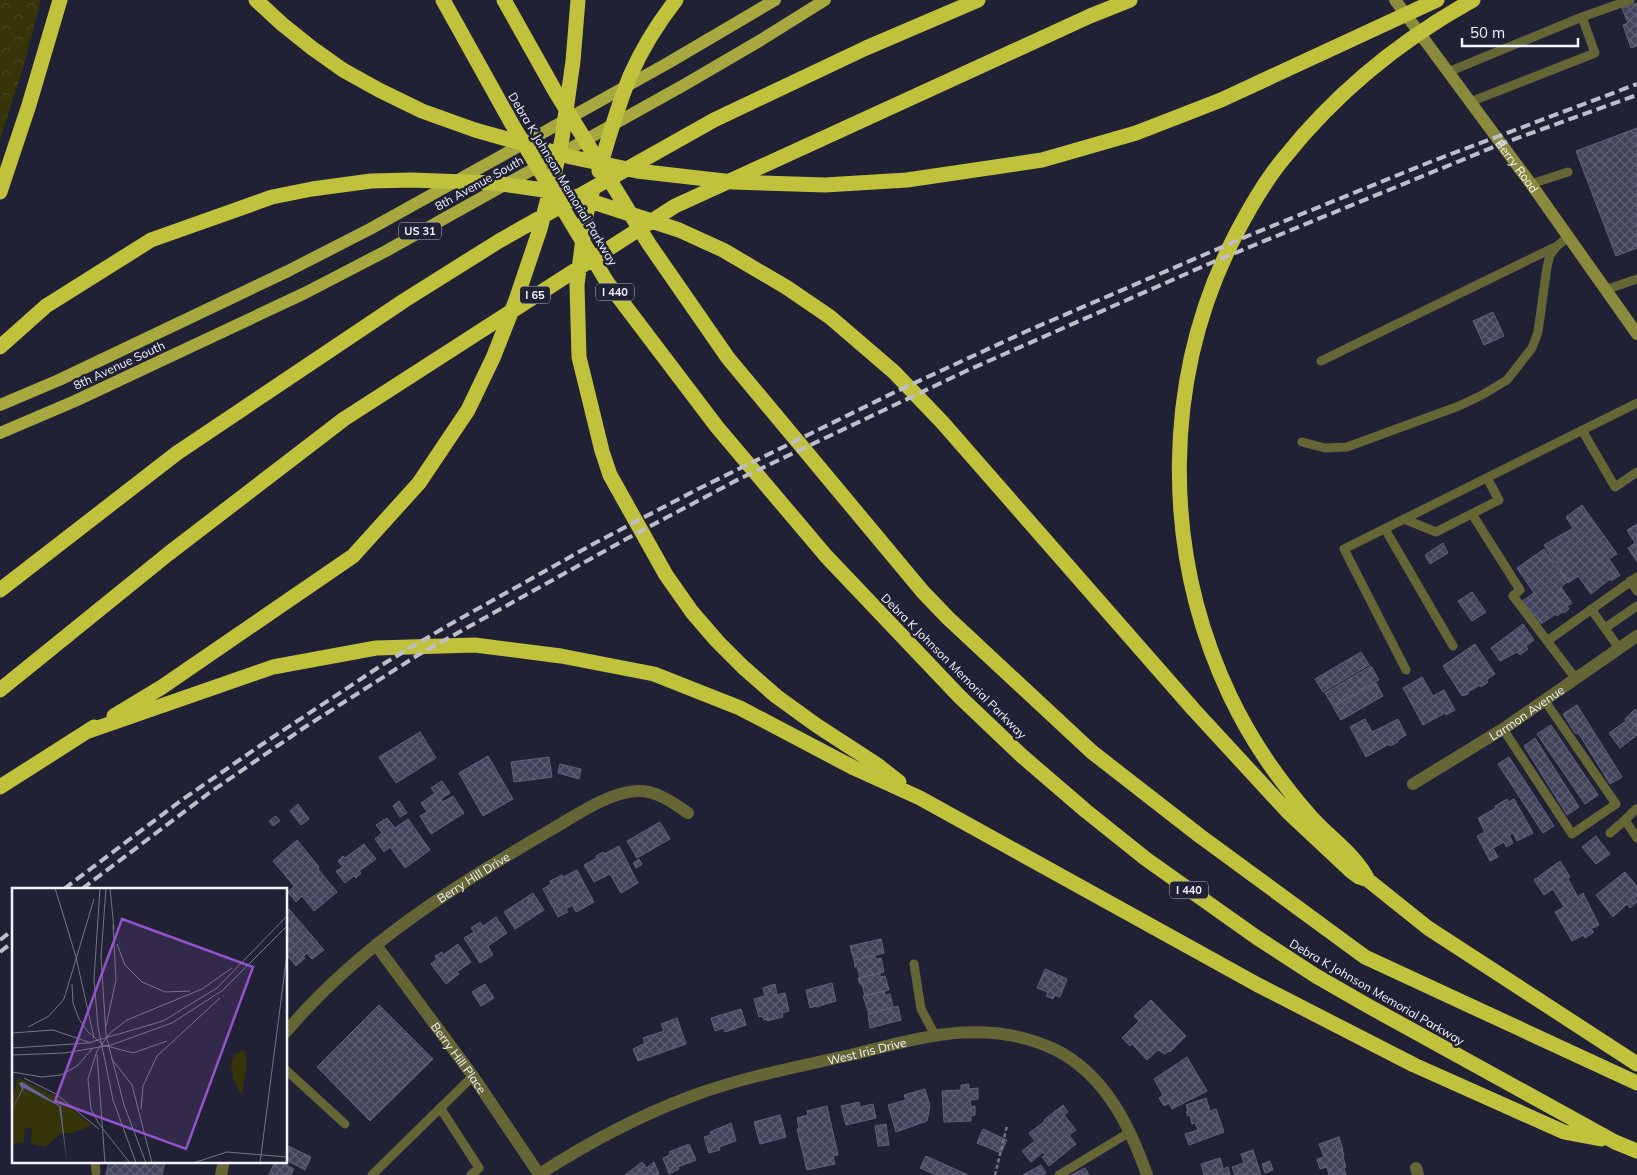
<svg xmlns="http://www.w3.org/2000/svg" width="1637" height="1175" font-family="Mulish,sans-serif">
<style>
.park{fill:url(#park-crowns)}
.building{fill:url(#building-cross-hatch);stroke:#60617a}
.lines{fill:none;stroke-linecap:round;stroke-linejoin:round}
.path{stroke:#747485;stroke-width:2.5;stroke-dasharray:4 2.5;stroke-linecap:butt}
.lane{stroke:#656636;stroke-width:9}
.street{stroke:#656636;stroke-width:12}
.secondary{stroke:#8a8b3c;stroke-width:12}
.primary{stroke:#a7a83d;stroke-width:12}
.highway{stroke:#c1c23c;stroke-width:15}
.rail{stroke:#bdbeca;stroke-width:4;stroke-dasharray:10 5;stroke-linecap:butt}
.labels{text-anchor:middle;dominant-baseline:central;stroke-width:5;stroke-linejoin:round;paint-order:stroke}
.shield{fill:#212136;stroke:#b4b5c1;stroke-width:1}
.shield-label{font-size:11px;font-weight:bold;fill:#f3f4fd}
.street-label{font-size:12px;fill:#f3f4fd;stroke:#212136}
.inset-road{fill:none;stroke:#757586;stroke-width:1}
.view{fill:#9354cb;fill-opacity:0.15;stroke:#9354cb;stroke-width:2.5}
.inset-edge{fill:none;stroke:#f3f4fd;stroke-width:2.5}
</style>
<defs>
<pattern id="park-crowns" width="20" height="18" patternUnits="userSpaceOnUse" patternTransform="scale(1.25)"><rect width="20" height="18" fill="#353509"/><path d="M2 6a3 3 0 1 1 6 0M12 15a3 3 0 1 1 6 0" fill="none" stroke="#494922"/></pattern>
<pattern id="building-cross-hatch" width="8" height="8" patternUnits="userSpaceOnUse" patternTransform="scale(1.25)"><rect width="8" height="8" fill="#43435b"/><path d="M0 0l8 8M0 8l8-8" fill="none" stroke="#5f5f73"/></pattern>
</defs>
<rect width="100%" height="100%" fill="#212136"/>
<path class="park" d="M0,0h41l-18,68 -23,72z"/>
<path class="building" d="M1637,3v43l-6,2 -8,-23 5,-2 -6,-15z
M1637,128v120l-21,8 -40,-105z
M1493,312l11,24 -20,9 -11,-24z
M1582,505l35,49 -8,5 11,16 -9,6 -1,-2 -19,15 -13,-18 -10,7 -24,-38 29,-17 -7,-11z
M1637,524v38l-9,-14 7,-5 -8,-13z
M1443,543l5,10 -18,11 -5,-9z
M1544,549l23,33 -6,5 11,16 -5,3 2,3 -5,4 -1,-2 -6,5 -1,-2 -17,11 -17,-24 12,-8 -17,-25z
M1472,592l14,20 -14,9 -14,-20z
M1523,624l11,16 -8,6 2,3 -8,6 -3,-3 -17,9 -9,-13z
M1475,644l20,30 -9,6 2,2 -7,5 -1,-2 -12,7v2l-6,2 -19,-30z
M1361,652l8,13 -46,27 -8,-13z
M1371,666l8,14 -46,26 -8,-13z
M1422,677l11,19 11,-6 11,20 -9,5 -1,-2 -22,12 -20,-37z
M1376,683l7,13 -42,24 -8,-13z
M1577,705l45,72 -12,7 -31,-50 -4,-1 -12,-19z
M1635,709l2,3v23l-17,13 -11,-15 17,-12 -1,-2z
M1365,719l7,13 26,-13 8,16 -9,6 1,1 -8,4 -1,-2 -23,13 -16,-30z
M1551,725l47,70 -13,9 -48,-70z
M420,732l16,26 -40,25 -17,-26z
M1535,738l44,69 -12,8 -43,-69z
M488,756l25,43 -30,17 -24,-43z
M549,757l3,20 -38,5 -3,-20z
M1509,757l45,69 -11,7 -45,-69z
M560,764l21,5 -2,10 -21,-6z
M442,781l8,12 -9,6 2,3 10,-6 11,17 -33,21 -11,-18 7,-4 -6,-9 14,-10 -4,-5z
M1507,799l1,3 6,-3 19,34 -16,8 -4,-8 -4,2 4,8 -7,4 -2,-5 -11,6 5,9 -8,4 -13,-25 8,-4 -7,-14 18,-10 -1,-2z
M399,801l8,12 -7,4 -7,-11z
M298,804l11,15 -8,6 -11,-14z
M276,816l4,5 -7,5 -4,-5z
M387,818l8,10 13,-9 22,31 -25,18 -15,-21 -6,5 -9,-13 7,-6 -6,-8z
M660,822l10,17 -33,19 -10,-17z
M1596,836l14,18 -14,10 -14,-17z
M297,840l22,27 -1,2 19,23 -23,19 -12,-15 -6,6 -8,-10 6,-6 -21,-25z
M364,844l12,15 -17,12 2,2 -5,5 -2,-2 -9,7 -9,-12 7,-4 -5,-6 5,-5 2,2z
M619,846l19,37 -17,10 -11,-19 -16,8 -10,-17 13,-7 -1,-2 7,-4 1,2z
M639,859l3,5 -6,4 -3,-5z
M1560,861l10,16 -2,2 10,18 5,-4 16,32 -8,4 3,3 -9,6 -2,-3 -11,6 -17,-29 9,-5 -11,-18 -9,6 -10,-15z
M577,870l17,32 -18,10 -4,-7 -6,4 2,3 -10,5 -15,-28 8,-5 -1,-3 12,-6 1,2z
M1625,872l12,14v10l-2,2 2,4 -7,6 -3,-4 -14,13 -17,-22z
M533,893l11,17 -29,19 -11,-17z
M289,909l35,41 -12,9 -5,-6 -4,4 2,1 -9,8 -10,-12v-42z
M496,917l11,16 -19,13 5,9 -13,8 -16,-25 10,-6 -3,-4 9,-6 3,4z
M881,939l3,14 -30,7 -4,-14z
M458,944l13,18 -14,10 2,2 -13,10 -15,-20 6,-5 -2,-3 7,-4 1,3z
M875,955l1,4 5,-1 3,14 -24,6 -3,-12 -2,1 -1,-7z
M1045,969l22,10 -7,18 -5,-2 -2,4 -7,-3 2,-4 -11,-4z
M880,973v4l5,-1 4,14 -24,6 -3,-12h-2l-2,-6z
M832,983l4,18 -20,6v-1l-6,2 -4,-18z
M485,984l9,14 -13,8 -9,-14z
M775,984l2,11 8,-2 4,18 -7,2 1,4 -16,4v-2l-3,1 -2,-4 -3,1 -5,-18 11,-3 -2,-8z
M884,991l1,4 5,-1 3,13 -24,7 -6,-18z
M1151,1000l35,36 -16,16 -1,-1 -4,3 -7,-4 -11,10 -15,-16 -2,2 -8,-8 17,-17 -5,-5z
M379,1005l54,54 -63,62 -53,-54z
M898,1006l3,14 -31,8 -2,-14z
M741,1009l5,16 -21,7 -1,-4 -9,3 -4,-13z
M677,1018l9,26 -48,17 -5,-12 12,-6 -2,-5 21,-7 -3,-7z
M1187,1057l20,34 -35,18 -3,-6 -5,3 -5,-8 4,-3 -9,-16z
M969,1084v5l9,-1v11l-8,1 1,7 4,-1v9l-4,1v5l-27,1 -2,-31 19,-1v-5z
M925,1089l5,17 -3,15 -31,11 -8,-27 18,-5 -2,-5z
M1206,1098l4,13 6,-2 8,23 -35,13 -4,-11 13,-4 -3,-7 -3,1 -2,-9 -2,1 -2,-4 2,-1 -2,-6z
M859,1102l1,5 13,-3 3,14 -30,7 -5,-19z
M1063,1105l5,7 -4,3 12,15 -7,5 7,9 -27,22 -7,-9 3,-2 -2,-3 -12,10 -9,-11 13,-10 -6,-8 16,-12 -1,-1z
M827,1106l11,49 -5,1 2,8 -28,6 -10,-41 2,-1 -2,-10 11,-3 -1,-4z
M780,1115l6,22 -26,7 -6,-22z
M731,1123l5,18 -17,6 1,3 -11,3 -5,-16 7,-2 -1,-3z
M886,1124l3,21 -11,1 -3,-20z
M983,1129l24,11 -6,13 -24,-10z
M1339,1137l4,13h-1l2,5 -1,2 3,10 -2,1 2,7h-17l-2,-8 -7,2 -3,-10 7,-2 -5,-13z
M689,1144l7,16 -18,7 1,2 -10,5 -6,-16 7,-3 -1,-3z
M286,1145l25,12 -6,13 -19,-10z
M1253,1150l8,25h-26l-3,-8 12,-4 -3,-9z
M926,1156l42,19h-32l-16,-7z
M1220,1158l3,11 5,-2 2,8h-26l-3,-11z
M109,1161h56l-3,14h-56z
M275,1161h5l14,8 -3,6h-22z
M1270,1161l3,9 -8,3 -3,-9z
M642,1162l5,6 7,-6 5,12 -2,1h-32z
M1041,1165l5,8 -4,2h-19z
M1085,1168l4,7h-18z"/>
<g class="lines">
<path class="path" d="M995,1175l12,-49"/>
<path class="lane" d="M1582,17l48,-17
M1448,72l134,-55 13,36 -125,49
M1531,184l37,-12
M1605,290l32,-11
M1321,361l234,-114
M1582,430l33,57 22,-15
M1302,442l23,6 22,-1 112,-41 23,-11 25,-15 25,-32 6,-16 9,-65 3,-12 7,-9 11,-9
M1472,514l48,76 -7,6 63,83
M1404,519l32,13 63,-32 -12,-22
M1385,529l68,117
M1630,581l7,10
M1591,609l28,39
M1605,628l32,-22
M1547,641l90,-64
M1406,670l-62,-121 293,-146
M1503,729l69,105 44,-30 -71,-103
M1636,809l-11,11 12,18
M1610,833l15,-13
M914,964l7,45 14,26
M286,1070l59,54
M441,1109l38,59 -8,7
M95,1161l1,11
M372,1175l101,-99
M1059,1175l71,-43"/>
<g class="street">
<path id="s1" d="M1413,784l93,-57 131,-91"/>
<path id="s2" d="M376,945l97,131 66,98"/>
<path id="s3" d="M286,1032c73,-87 171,-148 268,-204 24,-14 56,-36 83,-37 20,-1 36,12 51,22"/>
<path d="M1416,1168l2,7"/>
<path d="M221,1175l3,-14"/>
<path id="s4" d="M538,1175c48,-31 100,-59 154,-79 51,-19 105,-29 158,-41 70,-17 136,-39 206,-5 49,25 74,76 91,125"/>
</g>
<path class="secondary" id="s5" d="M1395,0l136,184 106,150"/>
<path class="primary" d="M0,405l59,-25 229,-109 82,-42 298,-166 107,-63
M0,433l75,-32 230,-108 81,-42 298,-166 77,-45 64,-40"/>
<path class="highway" d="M256,0l26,24 30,24 31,22 36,20 43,21 53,19 96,27 66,14 96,11 92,3 82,-5 135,-20 94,-27 85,-33 216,-100
M443,0l69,124 95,158 110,145 109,129 134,141 62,59 64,55 60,48 110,78 60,39 54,31 245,135 22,9
M504,0l51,91 94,153 79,114 195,234 25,26 144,134 108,84 165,121 272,126
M599,171c9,-32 19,-65 31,-95 12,-27 28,-53 46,-76
M0,192l29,-87 31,-105
M592,193l-6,22 -9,70 2,72 23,94 8,24 56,100 26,37 25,29 26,26 33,29 40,29 60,39 23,18
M0,347l46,-41 105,-66 121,-43 40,-8 59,-8 40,-1 83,3 43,6 47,10 95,31 44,20 63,37 44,30 64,55 48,50 252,288 94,102 63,59 8,6 9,3 60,48 209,136
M0,590l177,-137 228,-153 94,-59 215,-121 152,-72 112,-48
M0,690l168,-136 176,-135 331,-213 415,-190 40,-16
M114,716l48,-29 191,-131 66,-73 49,-73 25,-52 23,-58 24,-71 15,-58 7,-32 11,-78 5,-61
M86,732l187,-65 103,-19 99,-3 86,11 93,18 86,34 114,60 66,30 338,187 156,80 150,67 37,7
M0,787l94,-60
M1368,880c-12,-25 -38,-42 -56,-62 -33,-37 -61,-78 -82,-122 -69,-146 -68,-319 6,-462 14,-27 29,-53 48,-76 51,-64 117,-118 189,-158"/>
<path class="rail" d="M64,889l115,-87 82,-57 124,-82 62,-37 148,-83 103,-54 197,-97 132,-61 223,-96 180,-73 207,-78
M82,889l127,-96 96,-66 113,-72 210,-117 111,-59 227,-108 247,-109 288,-118 136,-49
M0,940l14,-11
M0,952l14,-11"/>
</g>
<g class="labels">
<g class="shield">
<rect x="399" y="222.5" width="42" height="17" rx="4"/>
<rect x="596" y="283.5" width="38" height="17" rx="4"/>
<rect x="520" y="286.5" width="30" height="17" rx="4"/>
<rect x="1170" y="881.5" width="38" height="17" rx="4"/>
</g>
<g class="shield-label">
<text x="420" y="231">US 31</text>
<text x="615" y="292">I 440</text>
<text x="535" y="295">I 65</text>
<text x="1189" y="890">I 440</text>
</g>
<g class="street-label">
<text stroke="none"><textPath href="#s5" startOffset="206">Berry Road</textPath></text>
<text transform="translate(563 179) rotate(59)">Debra K Johnson Memorial Parkway</text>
<text transform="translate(479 183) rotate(-29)">8th Avenue South</text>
<text transform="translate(119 365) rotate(-25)">8th Avenue South</text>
<text transform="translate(954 666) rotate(45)">Debra K Johnson Memorial Parkway</text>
<text stroke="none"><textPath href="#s1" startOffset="134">Larmon Avenue</textPath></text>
<text stroke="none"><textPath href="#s3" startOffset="244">Berry Hill Drive</textPath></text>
<text transform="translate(1377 992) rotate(30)">Debra K Johnson Memorial Parkway</text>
<text stroke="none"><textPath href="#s4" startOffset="354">West Iris Drive</textPath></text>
<text stroke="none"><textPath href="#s2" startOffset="140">Berry Hill Place</textPath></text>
</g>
</g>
<g transform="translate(12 888)">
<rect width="275" height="275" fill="#212136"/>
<path d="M233,162l2,14 -5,31 -9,-16 -2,-16 4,-9zM6,190l38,18 36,29 -20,8 -12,1 -15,13 -14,-4 1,-15h-7l-1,14 -12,2v-46z" fill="#353509"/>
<path d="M10,194l39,24 6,57 -8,-57 -35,-18 -12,22 10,-21 -3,-6z" fill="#63639d"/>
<path class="inset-road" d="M43,0l21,69 18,81M88,0l-6,91 4,48 15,73 23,63M94,0l-5,69 5,78 18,70 22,58M98,0l4,41M105,56l8,21 17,17 23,10 25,-1M60,96l1,19 6,16 9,13 15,13 30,8 34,-12M94,138l10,-46 -3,-55M16,139l21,-11 15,-17 30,-100M0,145l41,-3 38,13M0,160l76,-5 75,-22 54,-33 70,-72M0,167l53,-2 46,-8 61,-22 51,-33 64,-64M85,167l8,108M99,170l21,27 20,78M0,184l30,5 19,-2 16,-9 16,-18M12,190l32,16 43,35M129,221l2,-23 14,-30 63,-58M118,275l-31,-39 -8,-15 -3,-30 9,-28 13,-18 17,-13 75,-31 30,-21M181,275l34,-11 60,5M248,275l27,-209"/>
<path class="view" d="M110,31l131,48 -67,182 -131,-48z"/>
<rect width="275" height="275" class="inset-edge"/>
</g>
<path d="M1462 38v8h116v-8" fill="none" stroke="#f3f4fd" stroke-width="2.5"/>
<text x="1470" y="38" font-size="15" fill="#f3f4fd" stroke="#212136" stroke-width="4" paint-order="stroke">50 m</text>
</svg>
